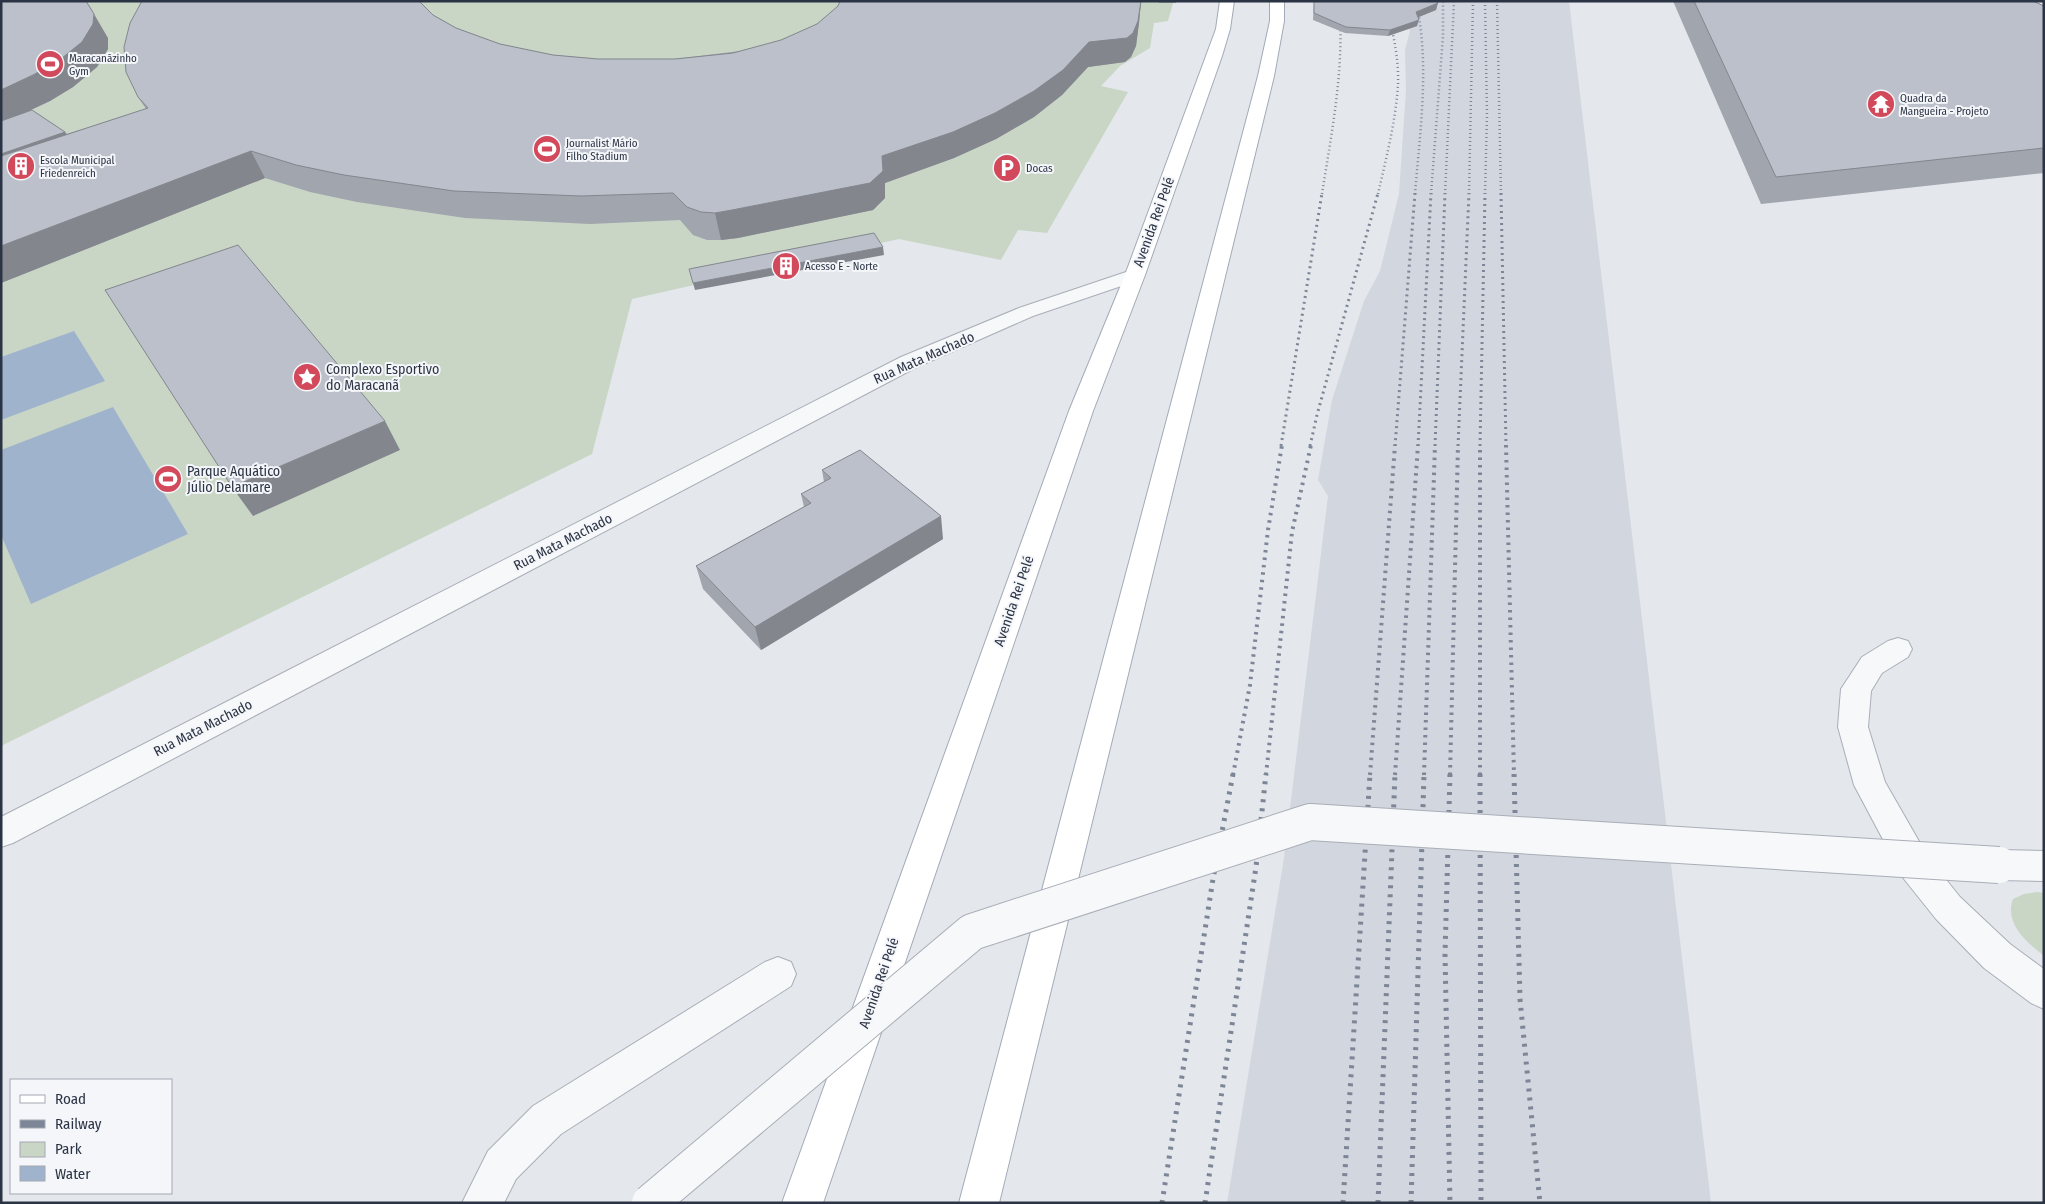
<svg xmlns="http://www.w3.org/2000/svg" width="2045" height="1204" font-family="'Fira Sans Condensed',sans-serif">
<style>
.built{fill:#d2d6de}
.green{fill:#c9d6c5}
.water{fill:#9fb4cc}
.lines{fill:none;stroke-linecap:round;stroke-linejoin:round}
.pedestrian-casing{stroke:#a9aeb7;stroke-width:2}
.primary-casing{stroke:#a3abb8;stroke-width:2}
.pedestrian{fill:#f7f8fa;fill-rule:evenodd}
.primary{fill:#fff;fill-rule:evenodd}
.rail-far3{stroke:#7d8696;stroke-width:2.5;stroke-dasharray:1 3;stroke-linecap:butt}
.rail-far2{stroke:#7d8696;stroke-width:3;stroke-dasharray:2 4;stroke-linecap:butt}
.rail-far1{stroke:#7d8696;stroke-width:4;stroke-dasharray:2.5 5;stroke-linecap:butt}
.rail{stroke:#7d8696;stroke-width:5;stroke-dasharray:3 6;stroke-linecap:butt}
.pedestrian-bridge-casing{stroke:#a9aeb7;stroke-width:38;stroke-linecap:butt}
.pedestrian-bridge{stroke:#f7f8fa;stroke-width:36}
.wall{fill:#a1a5ae}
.shaded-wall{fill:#83868d}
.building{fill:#bbc0ca;stroke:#83868d}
.labels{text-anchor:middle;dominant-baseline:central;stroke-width:4;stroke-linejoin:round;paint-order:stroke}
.far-poi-label{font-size:11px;fill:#2b3445;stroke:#f4f6f9;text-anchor:start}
.street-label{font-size:14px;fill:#2b3445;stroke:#f4f6f9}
.poi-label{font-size:14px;fill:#2b3445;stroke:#f4f6f9;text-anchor:start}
</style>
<rect width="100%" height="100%" fill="#e4e7ec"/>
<path class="built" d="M1398,1h171l142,1202h-484l57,-345 44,-362 -10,-16 14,-80 32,-99 16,-30 19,-77 7,-104 -1,-40 5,-19z"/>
<path class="green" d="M1,1h1175l-3,2 -5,18 -14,2 -4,25 -30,18 -19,20 27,6 -81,141 -29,-3 -17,30 -102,-21 -267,60 -40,155 -591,292z
M2038,892l6,1v63c-18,-14 -40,-33 -31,-57l11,-5z"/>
<path class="water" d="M74,331l31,50 -104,39v-63z
M113,407l75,127 -157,70 -30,-69v-85z"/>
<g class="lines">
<defs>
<path id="pedestrian" d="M1135,269l7,2 3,4 -3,4 -109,37 -116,51 -904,476 -12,4v-30l900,-460 118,-49z
M1898,638l10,3 4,8 -4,8 -26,16 -11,18 -3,36 17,55 43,75 32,40 50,47 34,25v40l-13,-6 -47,-35 -48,-49 -32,-40 -50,-94 -16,-58 3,-38 21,-32 26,-16z
M1999,850l45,1v30l-45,-1 -12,-4 -5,-11 5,-11z
M778,957l13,5 5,12 -5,12 -230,148 -45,45 -12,24h-42l26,-52 45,-45 232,-144z"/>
<path id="primary" d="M1220,1h14l-4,28 -8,27 -77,219 -52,136 -270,792h-41l287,-792 56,-136 81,-219 10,-27z
M1270,1h14v20l-10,55 -275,1127h-40l299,-1127 12,-55z"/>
</defs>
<use href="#pedestrian" class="pedestrian-casing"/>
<use href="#primary" class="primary-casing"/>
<use href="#pedestrian" class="pedestrian"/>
<use href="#primary" class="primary"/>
<path class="rail-far3" d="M1485,1l2,114 -2,79
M1497,1l4,193
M1322,194c10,-64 23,-128 17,-193
M1378,194c8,-35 18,-74 20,-110 1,-28 -6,-56 -13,-83
M1415,194c5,-63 15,-130 1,-193
M1431,194l12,-158v-35
M1445,194l9,-193
M1469,194l4,-193"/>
<path class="rail-far2" d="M1501,193l5,253
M1281,446l41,-253
M1310,446l7,-31 61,-222
M1395,446l20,-253
M1418,446l13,-253
M1435,446l10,-253
M1458,446l11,-253
M1480,446l5,-253"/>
<path class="rail-far1" d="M1506,445l8,330
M1233,775l17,-90 18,-155 14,-85
M1266,775l26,-243 19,-87
M1370,775l25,-330
M1395,775l23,-330
M1424,775l11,-330
M1450,775l8,-330
M1480,775v-330"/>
<path class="rail" d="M1450,774l-5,180 5,249
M1480,774l1,429
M1514,774l6,225 20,204
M1162,1203l51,-324 20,-105
M1205,1203l51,-336 10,-93
M1343,1203l27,-429
M1378,1203l17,-429
M1411,1203l13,-429"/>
<defs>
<path id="pedestrian-bridge" d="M650,1203l322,-271 338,-110 689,43"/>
</defs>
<use href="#pedestrian-bridge" class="pedestrian-bridge-casing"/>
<use href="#pedestrian-bridge" class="pedestrian-bridge"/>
</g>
<path class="wall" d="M1,1l107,37v11l-11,18 -24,20 -23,14 -26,12 41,19 2,2 79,-25 -8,-12 295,-82 23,13 44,16 53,11 45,4h77l466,-58 -2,22 -3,23 -5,11 -6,5 -37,5 -26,28 -28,22 -38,22 -42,19 -69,25v15l-12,12 -135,28 -17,2h-14l-14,-5 -13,-15 -90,4 -125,-6 -108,-16 -47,-10 -45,-14 -264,105z
M1159,1h17v2h-17z
M1314,1h124l-2,9 -18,7 -1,9 -29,10 -43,-3 -32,-13z
M1673,1h360l11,5v167l-283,31z
M822,470l121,69 -182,111 -58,-61 -7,-23 108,-59 -3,-13 23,-12z"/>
<path class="shaded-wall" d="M1141,1l-2,22 -3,23 -5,11 -6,5 -37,5 -26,28 -28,22 -38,22 -42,19 -69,25v15l-12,12 -135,28 -17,2 -6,-27 167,-57 207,-114z
M1438,3l-2,7 -22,9 2,-7z
M94,14l14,24v11l-11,18 -24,20 -23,14 -49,23v-34z
M1419,20l-2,6 -29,10 2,-6z
M65,132l14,20 -78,28v-26z
M251,151l14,27 -264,105v-37z
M883,247l1,8 -189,35 -2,-7z
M385,421l15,29 -147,66 -21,-29z
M941,516l2,23 -182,111 -6,-23z"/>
<path class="building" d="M1,1h85l8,13 -1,10 -11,18 -25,20 -24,13 -32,15z
M142,1h277l14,14 23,13 44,16 53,11 45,4h77l58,-6 48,-13 36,-16 21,-18 2,-5h301l-3,20 -5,12 -6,5 -38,4 -26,28 -29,21 -39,22 -42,19 -71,24 1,15 -13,12 -138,27 -17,3 -14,-1 -14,-5 -14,-14 -92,3 -127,-5 -110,-16 -48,-10 -45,-14 -250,95v-90l147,-48 -10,-11 -12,-25 -2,-25 6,-24z
M1314,1h124v2l-22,9 3,8 -29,10 -44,-3 -32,-14z
M1694,1h339l11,5v142l-268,29z
M32,110l33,22 -64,22v-33z
M874,233l9,14 -190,36 -4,-14z
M238,245l147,176 -153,66 -127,-197z
M860,450l81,66 -186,111 -59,-61 115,-63 -10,-9 30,-16 -9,-8z"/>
<defs>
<symbol id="stadium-disc" viewBox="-11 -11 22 22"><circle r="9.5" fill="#d1495b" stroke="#f4f6f9"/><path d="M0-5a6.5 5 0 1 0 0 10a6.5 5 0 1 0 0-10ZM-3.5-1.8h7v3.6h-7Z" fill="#fff"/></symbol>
<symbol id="temple-disc" viewBox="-11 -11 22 22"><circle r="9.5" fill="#d1495b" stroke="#f4f6f9"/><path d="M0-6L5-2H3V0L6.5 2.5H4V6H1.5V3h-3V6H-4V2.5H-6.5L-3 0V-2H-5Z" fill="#fff"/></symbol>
<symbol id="building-disc" viewBox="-11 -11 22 22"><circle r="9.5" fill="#d1495b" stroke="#f4f6f9"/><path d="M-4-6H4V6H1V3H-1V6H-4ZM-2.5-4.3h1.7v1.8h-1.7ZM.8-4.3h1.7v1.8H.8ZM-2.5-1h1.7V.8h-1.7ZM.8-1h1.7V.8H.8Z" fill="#fff"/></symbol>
<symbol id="parking-disc" viewBox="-11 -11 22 22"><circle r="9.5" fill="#d1495b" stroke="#f4f6f9"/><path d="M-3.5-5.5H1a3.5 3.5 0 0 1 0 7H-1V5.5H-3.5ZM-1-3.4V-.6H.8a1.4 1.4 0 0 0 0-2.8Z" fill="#fff"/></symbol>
<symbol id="sight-disc" viewBox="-11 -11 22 22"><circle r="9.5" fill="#d1495b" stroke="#f4f6f9"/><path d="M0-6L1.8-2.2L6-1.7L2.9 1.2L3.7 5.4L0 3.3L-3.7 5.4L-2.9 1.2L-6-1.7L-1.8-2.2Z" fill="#fff"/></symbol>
</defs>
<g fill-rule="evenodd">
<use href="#stadium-disc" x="34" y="48" width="32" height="32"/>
<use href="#temple-disc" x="1865" y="88" width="32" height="32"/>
<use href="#stadium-disc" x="531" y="133" width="32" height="32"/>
<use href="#building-disc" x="5" y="150" width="32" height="32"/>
<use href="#parking-disc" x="991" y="152" width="32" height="32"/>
<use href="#building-disc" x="770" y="250" width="32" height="32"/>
<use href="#sight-disc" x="291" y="361" width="32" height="32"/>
<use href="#stadium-disc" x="152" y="463" width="32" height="32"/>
</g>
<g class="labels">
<g class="far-poi-label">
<text x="69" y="58">Maracanãzinho<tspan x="69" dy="13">Gym</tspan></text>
<text x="1900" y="98">Quadra da<tspan x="1900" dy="13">Mangueira - Projeto</tspan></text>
<text x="566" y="143">Journalist Mário<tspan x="566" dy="13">Filho Stadium</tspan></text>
<text x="40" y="160">Escola Municipal<tspan x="40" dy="13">Friedenreich</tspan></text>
<text x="1026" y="168">Docas</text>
<text x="805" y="266">Acesso E - Norte</text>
</g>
<g class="street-label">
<text transform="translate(1154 222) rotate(-70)">Avenida Rei Pelé</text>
<text transform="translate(924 358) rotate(-24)">Rua Mata Machado</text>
<text transform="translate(563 542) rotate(-27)">Rua Mata Machado</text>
<text transform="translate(1014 601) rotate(-71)">Avenida Rei Pelé</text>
<text transform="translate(203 728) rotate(-27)">Rua Mata Machado</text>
<text transform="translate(879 983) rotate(-71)">Avenida Rei Pelé</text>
</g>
<g class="poi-label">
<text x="326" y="369">Complexo Esportivo<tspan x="326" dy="16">do Maracanã</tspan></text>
<text x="187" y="471">Parque Aquático<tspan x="187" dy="16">Júlio Delamare</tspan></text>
</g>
</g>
<rect width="2045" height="1204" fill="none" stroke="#2b3445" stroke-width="5"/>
<rect x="10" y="1079" width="162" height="115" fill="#f4f6f9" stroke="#a4a8b1"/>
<rect x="20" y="1095" width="25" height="8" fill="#ffffff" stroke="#a4a8b1"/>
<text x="55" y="1104" font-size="15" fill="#2b3445">Road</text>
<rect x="20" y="1120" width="25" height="8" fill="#7d8696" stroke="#a4a8b1"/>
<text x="55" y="1129" font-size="15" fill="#2b3445">Railway</text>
<rect x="20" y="1142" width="25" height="15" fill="#c9d6c5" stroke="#a4a8b1"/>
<text x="55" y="1154" font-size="15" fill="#2b3445">Park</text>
<rect x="20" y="1166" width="25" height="15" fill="#9fb4cc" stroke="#a4a8b1"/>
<text x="55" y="1179" font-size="15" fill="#2b3445">Water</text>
</svg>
